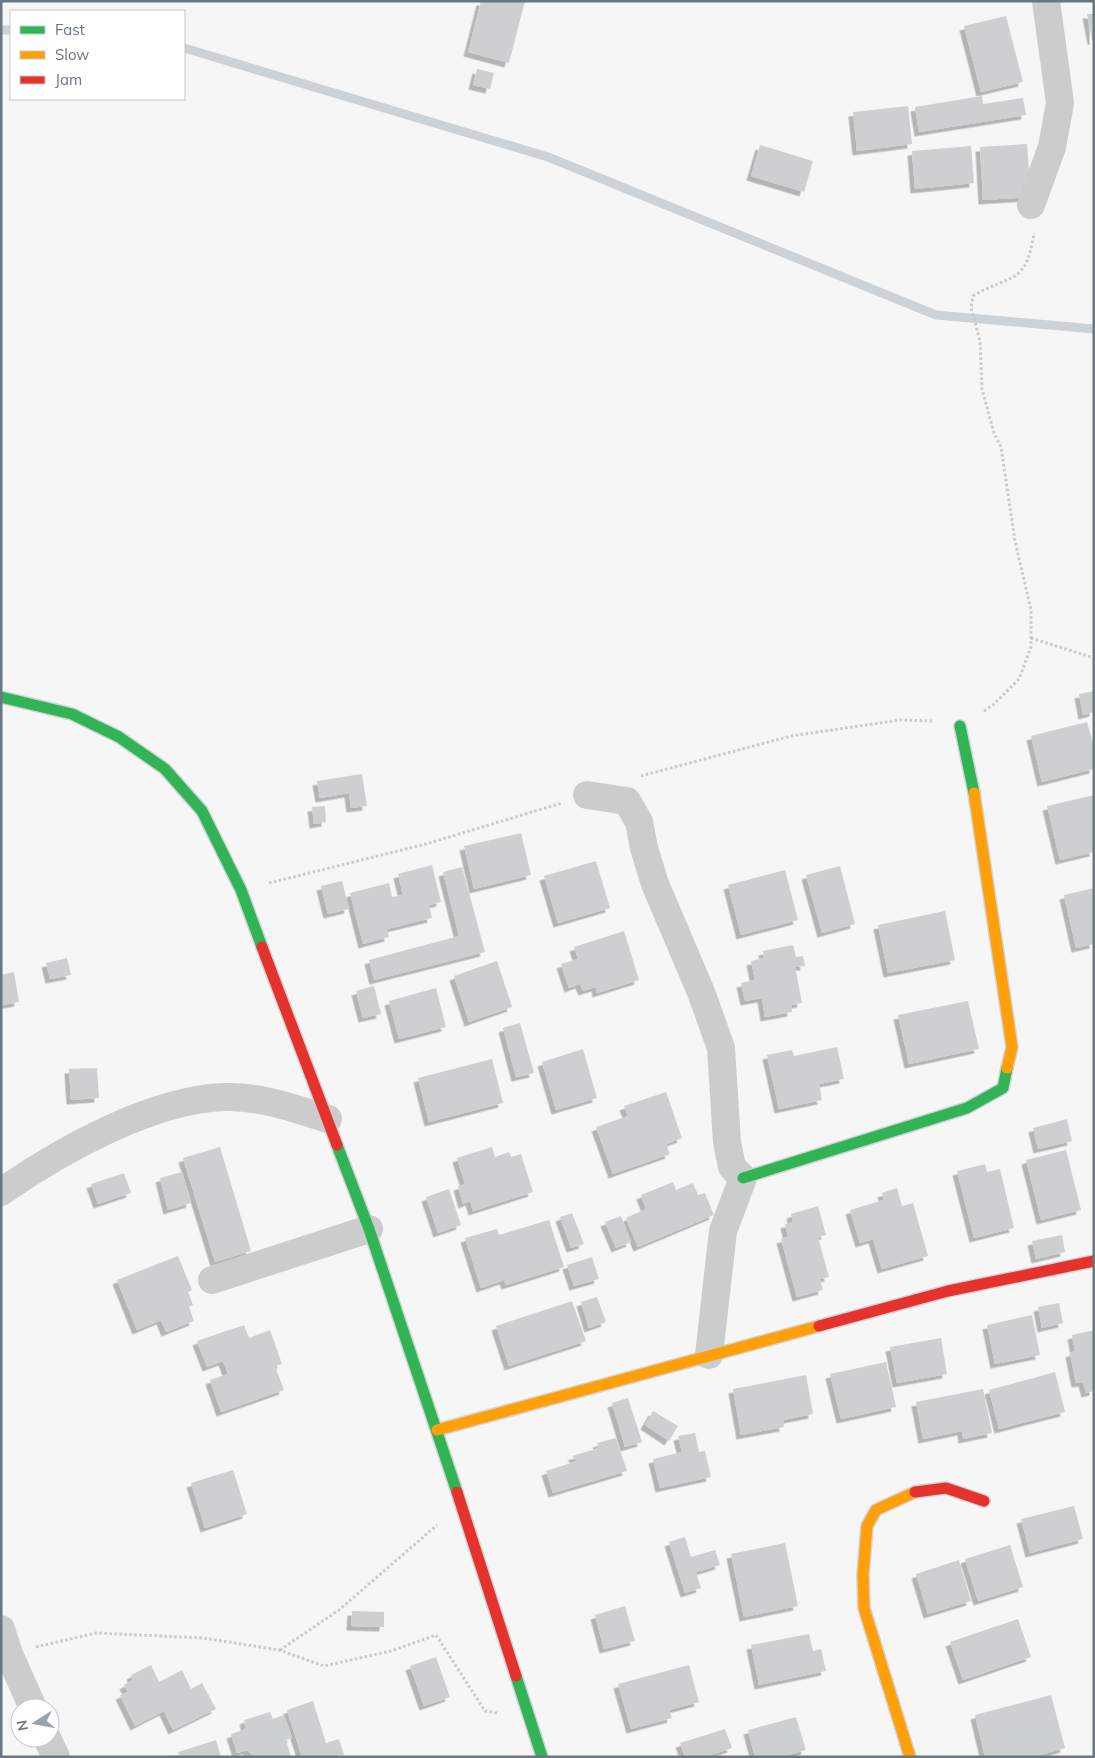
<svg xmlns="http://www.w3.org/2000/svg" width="1095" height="1758" font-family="Mulish,sans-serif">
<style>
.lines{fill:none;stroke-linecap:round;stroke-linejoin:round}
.stream{stroke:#ccd2d5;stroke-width:9}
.building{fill:#cecfd0;filter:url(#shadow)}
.fast-casing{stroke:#d3d4d4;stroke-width:14}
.slow-casing{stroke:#d3d4d4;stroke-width:14}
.jam-casing{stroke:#d3d4d4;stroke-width:14}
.path{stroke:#c9c9ca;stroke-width:3;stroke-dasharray:2.5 2.5;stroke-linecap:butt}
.street{stroke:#cbcccc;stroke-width:28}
.fast{stroke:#30b455;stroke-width:11}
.slow{stroke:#ff9f0a;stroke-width:11}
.jam{stroke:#e5322d;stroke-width:11}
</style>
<defs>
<filter id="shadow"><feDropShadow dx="-4.5" dy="4.5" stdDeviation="0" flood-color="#0004"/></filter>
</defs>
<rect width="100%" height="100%" fill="#f6f6f6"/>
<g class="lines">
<path class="stream" d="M1,30h10
M184,48l364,109 388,158 158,14"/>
</g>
<path class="building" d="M481,1h44l-16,62 -41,-11z
M1087,14h7v26h-2z
M1006,16l17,66 -42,10 -17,-66z
M477,69l17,4 -4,16 -17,-4z
M982,96l1,8 40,-6 3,17 -107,17 -4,-25z
M908,106l4,38 -55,7 -4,-39z
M1027,144l4,53 -48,3 -3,-53z
M760,145l53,16 -9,31 -53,-16z
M971,146l3,37 -59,6 -3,-38z
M1094,691v21l-11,3 -4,-21z
M1087,722l7,25v22l-52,13 -11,-46z
M362,774l5,32 -16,2 -2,-15 -29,5 -3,-17z
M1094,795v57l-34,8 -13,-54z
M325,806l1,16 -12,2 -2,-17z
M521,833l10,42 -57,14 -10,-43z
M596,861l14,47 -52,15 -14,-47z
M432,865l9,37 -12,3 3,13 -45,11 2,8 -26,7 -13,-51 39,-10 3,14 11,-2 -5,-21z
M840,866l15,58 -33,9 -16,-58z
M462,867l23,85 -111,28 -5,-20 90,-24 -16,-64z
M785,870l13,50 -57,15 -13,-50z
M342,881l7,28 -21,5 -7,-28z
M1094,888v56l-18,4 -12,-53z
M945,911l10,49 -67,13 -10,-48z
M624,931l15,49 -42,13 -1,-6 -13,4 -3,-7 -11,4 -8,-24 17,-5 -4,-12z
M793,945l3,12 7,-1 2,10 -10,1 7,36 -11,2 1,7 -27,5 -3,-19 -17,3 -4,-18 14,-3 -4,-19 13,-3 -1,-7z
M67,958l4,17 -21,4 -4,-16z
M497,961l15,46 -43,15 -15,-46z
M14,972l5,30 -17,3 -1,-30z
M374,986l7,28 -18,4 -7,-27z
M436,988l10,39 -47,12 -10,-38z
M968,1001l11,48 -70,15 -11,-49z
M520,1023l14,50 -18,4 -13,-49z
M837,1047l7,32 -25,5 3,16 -43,9 -12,-54 25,-5 2,6z
M583,1049l14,49 -41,12 -14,-48z
M492,1059l11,44 -74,19 -11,-44z
M97,1068l2,30 -28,2 -2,-31z
M666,1092l16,46 -16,6 4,10 -57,20 -17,-47 32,-11 -4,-10z
M1067,1119l5,22 -34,8 -5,-21z
M220,1147l31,104 -36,11 -32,-104z
M492,1147l3,10 14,-5 2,5 10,-3 12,38 -60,19 -3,-10 -7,3 -5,-18 7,-2 -8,-26z
M1066,1150l15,60 -40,10 -15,-60z
M985,1164l2,8 13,-3 14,59 -40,10 -17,-67z
M182,1172l9,31 -23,7 -8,-32z
M124,1173l7,20 -33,11 -7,-20z
M673,1182l3,8 17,-7 5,12 7,-2 9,22 -76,32 -12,-29 20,-9 -5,-14z
M897,1188l5,18 11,-3 15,53 -46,13 -9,-30 -13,4 -10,-33 34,-10 -2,-7z
M449,1189l12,36 -23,8 -12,-36z
M818,1206l8,29 -8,2 11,40 -9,2 3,11 -26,7 -16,-58 7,-2 -3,-13 8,-2 -2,-8z
M572,1213l12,31 -13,4 -11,-31z
M621,1216l10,26 -15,6 -11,-26z
M549,1220l15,47 -58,18 -2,-5 -23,8 -16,-50 32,-9 2,6z
M1062,1235l3,17 -29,7 -4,-18z
M178,1256l14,34 -4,2 5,13 -4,2 5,14 -28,11 -5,-12 -24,10 -20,-50z
M592,1257l7,22 -25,7 -7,-21z
M597,1297l9,25 -17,6 -8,-26z
M572,1301l14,40 -77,25 -13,-40z
M1059,1303l4,20 -21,5 -4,-21z
M1032,1315l8,40 -45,9 -8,-39z
M244,1325l5,13 21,-8 12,34 -7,2 9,24 -63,22 -11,-32 18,-6 -5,-13 -16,6 -10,-26z
M1094,1330v61l-8,2 -3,-11 -7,1 -6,-30 5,-2 -3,-16z
M941,1338l6,36 -50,9 -7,-36z
M886,1362l10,45 -55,12 -11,-45z
M1055,1372l10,40 -66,17 -10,-39z
M806,1375l7,39 -30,6 1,7 -43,8 -8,-46z
M983,1389l9,44 -29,6 -1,-8 -39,8 -7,-37z
M628,1398l14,44 -17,5 -13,-44z
M653,1411l25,15 -9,15 -24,-16z
M695,1433l4,19 6,-1 6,26 -51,11 -7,-29 29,-7 -4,-16z
M616,1438l11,33 -74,22 -7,-22 31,-10 -5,-5 27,-8 -2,-5z
M233,1470l14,44 -42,14 -14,-45z
M1074,1506l9,33 -53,14 -9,-34z
M685,1537l6,20 24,-7 5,15 -24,7 5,16 -16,5 -16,-51z
M785,1543l13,63 -54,11 -13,-63z
M1010,1545l13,42 -45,14 -13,-42z
M959,1560l12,41 -43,13 -12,-40z
M625,1606l10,35 -31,8 -9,-34z
M352,1611l32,1v15l-33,-1z
M1018,1619l13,38 -68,23 -13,-38z
M809,1634l4,17 8,-2 5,22 -67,14 -8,-40z
M436,1657l14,40 -26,9 -14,-40z
M151,1665l8,17 23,-12 9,19 11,-6 14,26 -43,21 -9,-19 -29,15 -15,-31 8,-3 -4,-7 9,-5 -2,-5z
M689,1665l10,37 -30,8 3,8 -41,11 -13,-45z
M1051,1695l14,53 -32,9h-48l-10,-42z
M313,1701l13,42 13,-4 5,16 -42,2 -15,-47z
M270,1712l3,7 11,-4 8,23 -6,2 5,17h-37l-7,-7 -10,3 -6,-19 15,-5 -2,-9z
M796,1717l10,33 -25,7h-26l-7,-27z
M725,1729l7,19 -27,9h-20l-5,-14z
M216,1740l5,17h-41l-2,-5z"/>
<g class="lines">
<defs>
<path id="fast" d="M1,697l71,17 47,23 46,32 37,42 39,79 21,57
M960,726l14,67
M337,1145l32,84 88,263
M743,1178l224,-70 36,-20 4,-20
M516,1676l26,81"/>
<path id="slow" d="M974,793l38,254 -5,21
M437,1430l382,-104
M910,1757l-46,-149 -1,-33 4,-49 9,-16 39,-18"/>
<path id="jam" d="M262,947l75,198
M819,1326l129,-35 146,-30
M457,1492l59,184
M915,1492l31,-4 38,13"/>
</defs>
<use href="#fast" class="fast-casing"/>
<use href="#slow" class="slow-casing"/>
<use href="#jam" class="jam-casing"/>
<path class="path" d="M1031,638l63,20
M984,711l10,-7 25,-25 12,-32v-37l-16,-69 -14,-94 -7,-14 -12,-44 -2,-48 -9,-33 2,-12c39,-23 53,-10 61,-63
M641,776l150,-40 109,-16 33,1
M269,883l157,-39 136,-41
M36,1647l60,-14 107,5 76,12 45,16 67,-15 45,-16 49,76 13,2
M280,1650l59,-40 98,-85"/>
<path class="street" d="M1031,205l21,-58 8,-44 -14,-102
M587,795l40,6 12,21 5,26 11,36 46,108 20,56 6,94 5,25 11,11 -20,53 -14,124
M1,1192c59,-41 151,-93 224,-95 36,-1 70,12 103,22
M212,1280l157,-51
M1,1629l8,25 24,54
M47,1738l9,19"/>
<use href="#fast" class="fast"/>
<use href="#slow" class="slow"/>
<use href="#jam" class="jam"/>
</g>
<rect width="1095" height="1758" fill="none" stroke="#6a7681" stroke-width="5"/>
<rect x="10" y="10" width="175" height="90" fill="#ffffff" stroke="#c3c8cd"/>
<rect x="20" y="26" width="25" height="8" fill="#30b455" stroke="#c3c8cd"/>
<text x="55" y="35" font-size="15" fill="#6a7681">Fast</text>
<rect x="20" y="51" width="25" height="8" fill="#ff9f0a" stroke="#c3c8cd"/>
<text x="55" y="60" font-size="15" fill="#6a7681">Slow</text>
<rect x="20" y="76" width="25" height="8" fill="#e5322d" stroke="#c3c8cd"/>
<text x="55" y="85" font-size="15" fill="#6a7681">Jam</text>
<g transform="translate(35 1723) rotate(259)"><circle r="24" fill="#ffffff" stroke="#c3c8cd"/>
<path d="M0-4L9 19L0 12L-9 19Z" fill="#9ba3aa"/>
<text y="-8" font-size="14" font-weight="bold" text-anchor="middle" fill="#6a7681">N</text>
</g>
</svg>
